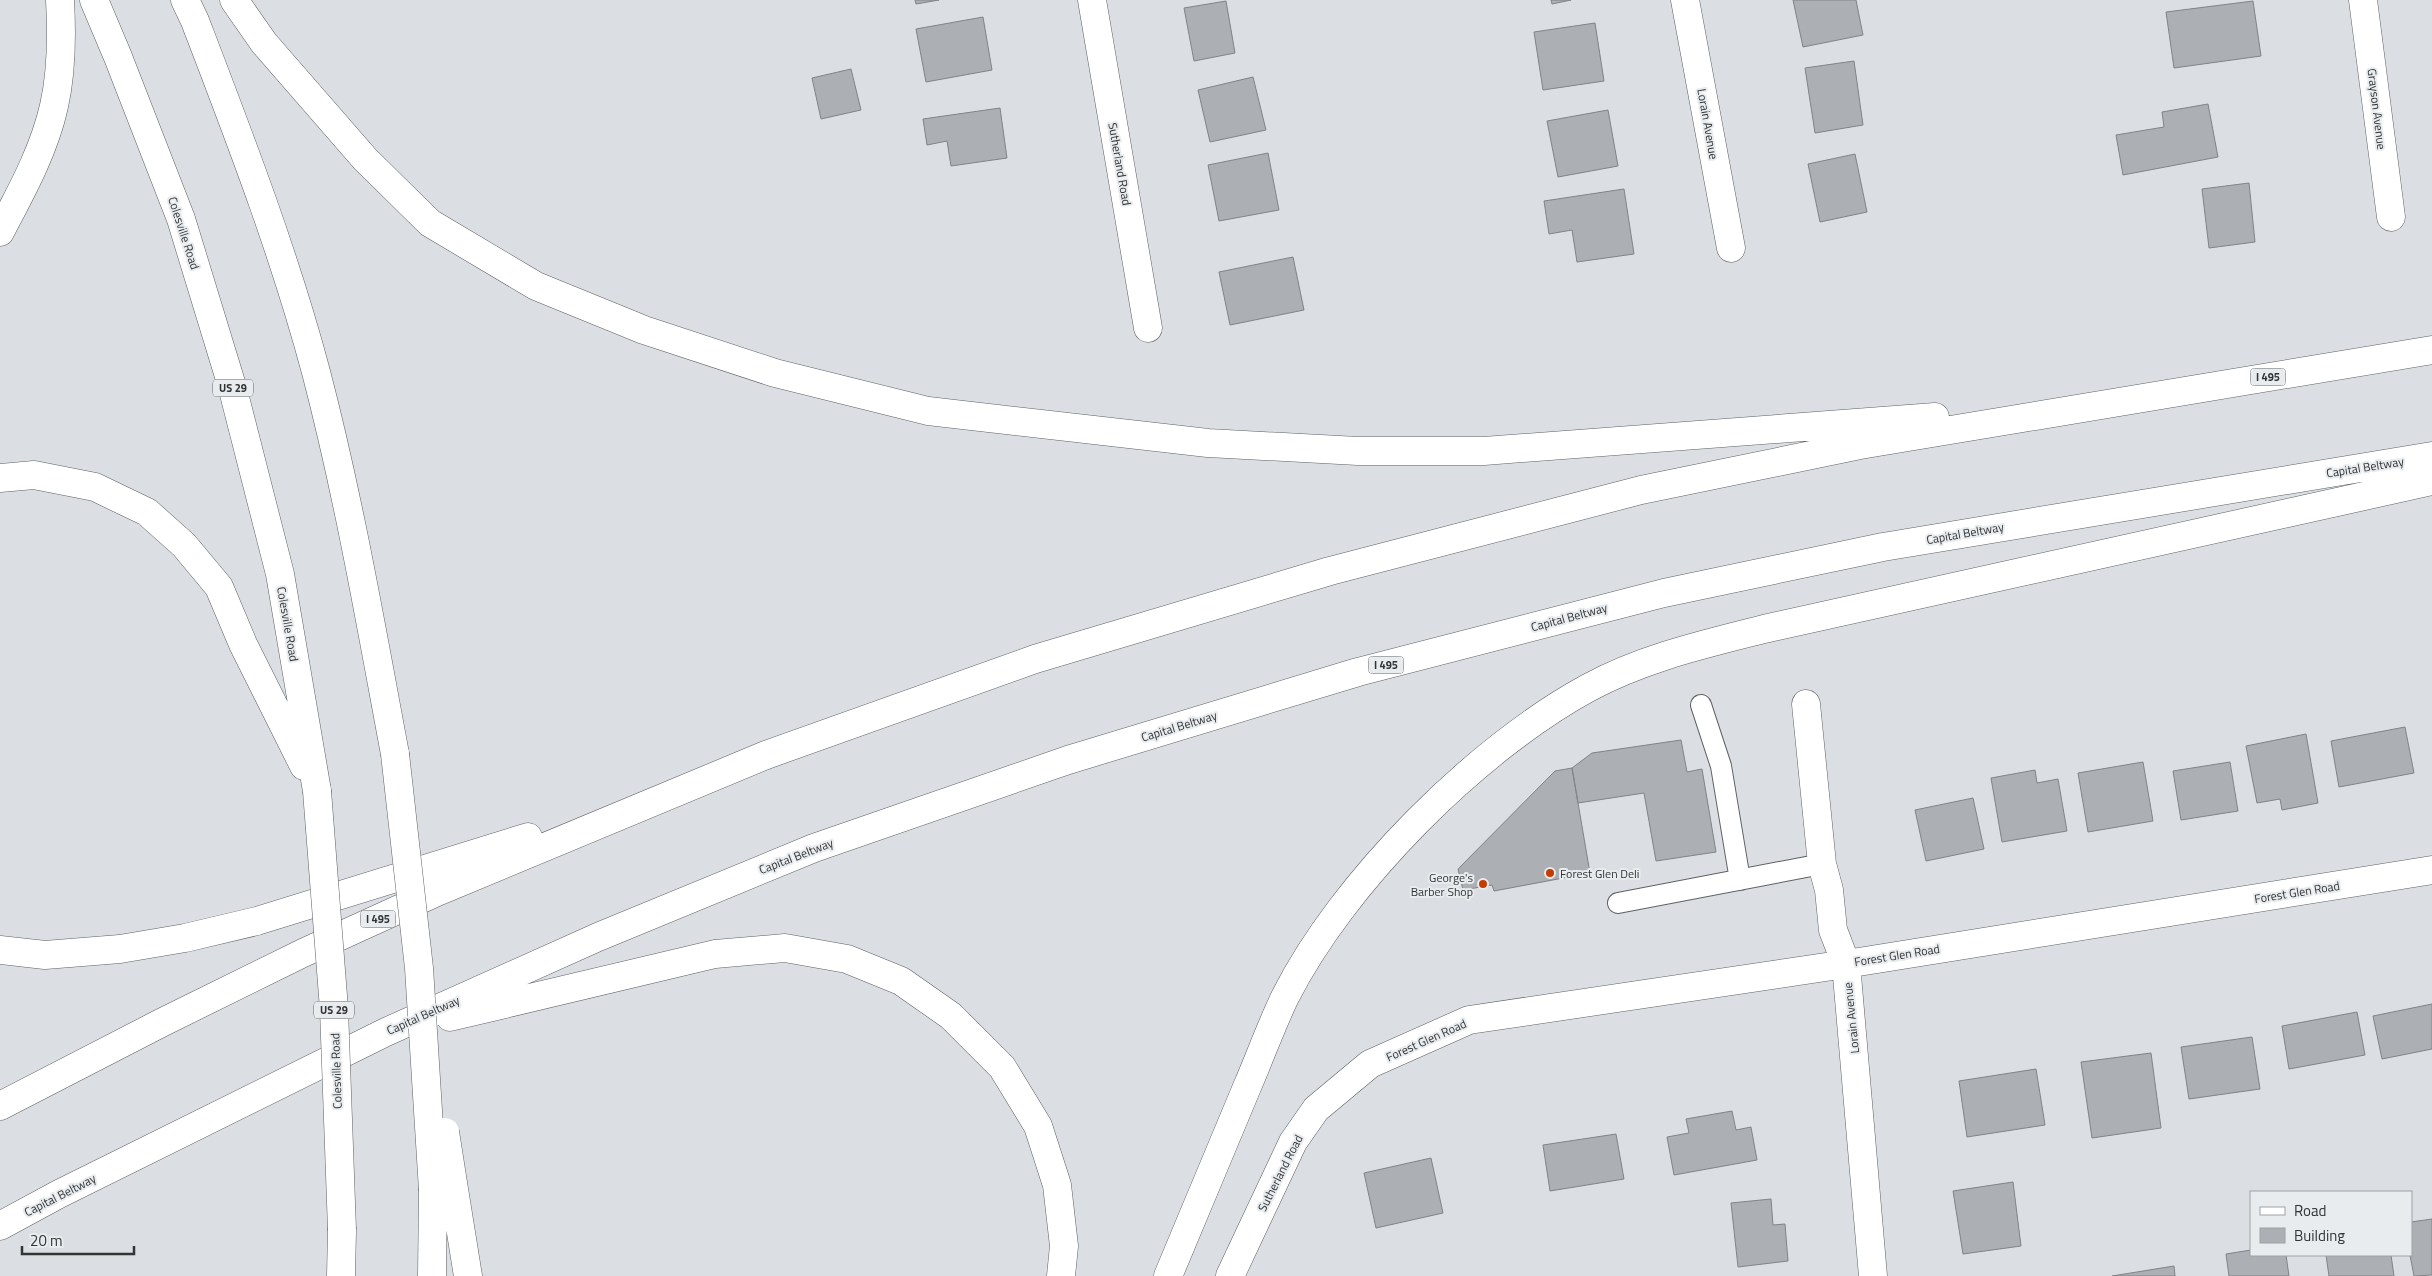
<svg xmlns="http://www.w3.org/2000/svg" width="2432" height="1276" font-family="'Titillium Web',sans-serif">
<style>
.building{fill:#acafb3;stroke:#808387}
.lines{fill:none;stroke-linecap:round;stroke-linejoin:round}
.lane-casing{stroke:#5d6164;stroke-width:22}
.street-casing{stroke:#5d6164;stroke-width:29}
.highway-casing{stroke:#5d6164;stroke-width:29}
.lane{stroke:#fff;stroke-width:20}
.street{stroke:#fff;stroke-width:28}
.highway{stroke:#fff;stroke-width:28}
.highway-bridge-casing{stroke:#5d6164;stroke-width:29;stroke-linecap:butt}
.highway-bridge{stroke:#fff;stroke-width:28}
.poi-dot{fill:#c33c00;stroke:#e8ecef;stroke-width:2}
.labels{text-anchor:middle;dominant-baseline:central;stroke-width:4;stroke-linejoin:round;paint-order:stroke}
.shield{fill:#e8ecef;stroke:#696b6d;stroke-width:1}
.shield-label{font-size:11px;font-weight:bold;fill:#323435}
.street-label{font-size:12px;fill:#323435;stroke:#e8ecef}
.poi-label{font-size:12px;fill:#323435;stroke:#e8ecef;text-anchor:start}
</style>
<rect width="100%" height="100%" fill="#dbdee2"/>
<path class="building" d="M915,0h24l-23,4z
M1551,0h20l-19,4z
M1793,0h63l7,35 -60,12z
M1226,1l9,52 -41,8 -10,-53z
M2253,1l8,55 -87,12 -8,-56z
M983,17l9,53 -66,12 -10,-53z
M1595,23l9,58 -61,9 -9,-58z
M1854,61l9,64 -48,8 -10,-65z
M851,69l10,41 -40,9 -9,-41z
M1253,77l13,53 -56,12 -12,-52z
M2208,104l10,53 -95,18 -7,-40 48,-8 -2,-15z
M1000,108l7,50 -56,8 -4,-25 -20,4 -4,-26z
M1608,110l10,56 -60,11 -11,-56z
M1268,153l11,57 -60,11 -11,-56z
M1855,154l12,58 -47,10 -12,-58z
M2249,183l6,59 -46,6 -7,-59z
M1624,189l10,65 -57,8 -5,-32 -23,4 -5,-33z
M1293,257l11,53 -74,15 -11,-53z
M2405,727l9,46 -75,14 -8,-46z
M2306,734l12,69 -36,7 -2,-11 -23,4 -11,-57z
M1681,740l6,32 15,-3 14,83 -60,9 -12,-68 -66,10 -6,-35 20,-15z
M2143,762l10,59 -65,11 -10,-59z
M2230,762l8,49 -57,9 -8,-49z
M1572,768l18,105 -96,18 -2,-6 -29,5 -5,-21 97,-98z
M2035,770l2,13 21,-4 9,52 -65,11 -11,-64z
M1973,798l11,51 -58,12 -11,-51z
M2432,1004v45l-50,10 -9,-43z
M2357,1012l8,43 -76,14 -7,-43z
M2252,1037l8,52 -71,10 -8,-52z
M2151,1053l10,75 -69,10 -11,-76z
M2036,1069l9,56 -78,12 -8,-56z
M1732,1111l4,19 15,-3 6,33 -83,15 -7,-38 22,-4 -3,-14z
M1616,1134l8,45 -74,12 -7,-46z
M1431,1158l12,55 -67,15 -12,-55z
M2013,1182l8,64 -58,8 -10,-63z
M1771,1199l2,26 12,-1 3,37 -50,6 -7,-64z
M2432,1219v56l-18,1 -4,-21 1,-33z
M2251,1250v5h35l3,21h-60l-3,-22z
M2326,1255h65l3,21h-65z
M2174,1266l1,10h-63z"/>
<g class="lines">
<defs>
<path id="lane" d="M1701,705l20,61 19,114
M1618,903l204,-39"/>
<path id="street" d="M1092,0l56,328
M1685,0l46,248
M2363,0l28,217
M1806,704l16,160 7,26 4,40 13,34 27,312
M1230,1276l63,-134 23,-33 54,-45 99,-44 377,-56 586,-94"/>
<path id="highway" d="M94,0l24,57 63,162 51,167 48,188 37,217
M185,0l10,21c44,115 89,231 121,351 33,126 55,254 79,382
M234,0l30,43 101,116 65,64 106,63 108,44 131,43 153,38 280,32 150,8h126l451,-34
M0,232c21,-40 44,-81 54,-126 8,-35 8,-70 6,-106
M0,478l34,-3 61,12 52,25 37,33 35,42 24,57 61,122
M0,950l45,5 75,-6 65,-11 72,-17 271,-84
M450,1017l265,-63 70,-6 62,11 54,22 50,35 51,51 36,59 19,59 7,61 -3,30
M0,1106l161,-83 142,-70 136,-62 327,-136 269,-96 295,-88 311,-81 219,-45 572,-95
M453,1183l15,93
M0,1226l59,-32 327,-162 212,-95 216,-89 254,-88 290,-88 306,-79 219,-46 549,-91
M341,1276l1,-46
M432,1276l1,-86
M1168,1276c26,-63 53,-126 79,-189 13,-30 24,-61 38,-90 58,-115 191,-248 303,-309 55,-30 117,-44 176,-59l668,-148"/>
</defs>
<use href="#lane" class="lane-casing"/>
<use href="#street" class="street-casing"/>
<use href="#highway" class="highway-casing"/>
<use href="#lane" class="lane"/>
<use href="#street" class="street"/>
<use href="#highway" class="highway"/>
<defs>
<path id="highway-bridge" d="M395,754l24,214 14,222
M317,791l17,218 8,221
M445,1132l8,51"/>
</defs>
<use href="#highway-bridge" class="highway-bridge-casing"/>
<use href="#highway-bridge" class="highway-bridge"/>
</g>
<g class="poi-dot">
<circle cx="1550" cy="873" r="5"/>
<circle cx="1483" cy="884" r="5"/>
</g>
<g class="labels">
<g class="shield">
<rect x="2250.5" y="368.5" width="35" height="17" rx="4"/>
<rect x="213" y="379.5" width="40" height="17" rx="4"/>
<rect x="1368.5" y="656.5" width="35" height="17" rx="4"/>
<rect x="360.5" y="910.5" width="35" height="17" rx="4"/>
<rect x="314" y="1001.5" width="40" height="17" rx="4"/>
</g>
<g class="shield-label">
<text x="2268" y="377">I 495</text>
<text x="233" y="388">US 29</text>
<text x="1386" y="665">I 495</text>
<text x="378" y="919">I 495</text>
<text x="334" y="1010">US 29</text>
</g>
<g class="street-label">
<text transform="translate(2377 109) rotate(83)">Grayson Avenue</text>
<text transform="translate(1708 124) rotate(80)">Lorain Avenue</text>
<text transform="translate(1120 164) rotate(80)">Sutherland Road</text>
<text transform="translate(184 233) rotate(72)">Colesville Road</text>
<text transform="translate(2365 467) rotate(-9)">Capital Beltway</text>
<text transform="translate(1965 533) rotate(-10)">Capital Beltway</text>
<text transform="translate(1569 617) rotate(-15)">Capital Beltway</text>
<text transform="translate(288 624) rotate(80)">Colesville Road</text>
<text transform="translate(1179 726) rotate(-17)">Capital Beltway</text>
<text transform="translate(796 856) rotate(-21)">Capital Beltway</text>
<text transform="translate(2297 892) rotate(-9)">Forest Glen Road</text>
<text transform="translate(1897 955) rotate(-9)">Forest Glen Road</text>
<text transform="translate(423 1015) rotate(-24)">Capital Beltway</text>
<text transform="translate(1851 1018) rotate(-96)">Lorain Avenue</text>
<text transform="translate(1426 1040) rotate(-24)">Forest Glen Road</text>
<text transform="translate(336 1071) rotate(-92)">Colesville Road</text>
<text transform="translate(1280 1173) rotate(-63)">Sutherland Road</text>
<text transform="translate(60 1195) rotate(-27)">Capital Beltway</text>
</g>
<g class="poi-label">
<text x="1560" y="873">Forest Glen Deli</text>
<text x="1473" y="877" text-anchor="end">George's<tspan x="1473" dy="14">Barber Shop</tspan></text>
</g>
</g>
<rect x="2250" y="1191" width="162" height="65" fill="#e8ecef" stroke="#9fa2a5"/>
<rect x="2260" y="1207" width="25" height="8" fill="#ffffff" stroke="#9fa2a5"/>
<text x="2294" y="1216" font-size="15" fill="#323435">Road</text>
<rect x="2260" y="1228" width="25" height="15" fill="#acafb3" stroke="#9fa2a5"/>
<text x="2294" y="1241" font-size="15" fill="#323435">Building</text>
<path d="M22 1246v8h112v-8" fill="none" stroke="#323435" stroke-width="2.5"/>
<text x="30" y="1246" font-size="15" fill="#323435" stroke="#e8ecef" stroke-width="4" paint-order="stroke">20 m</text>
</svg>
